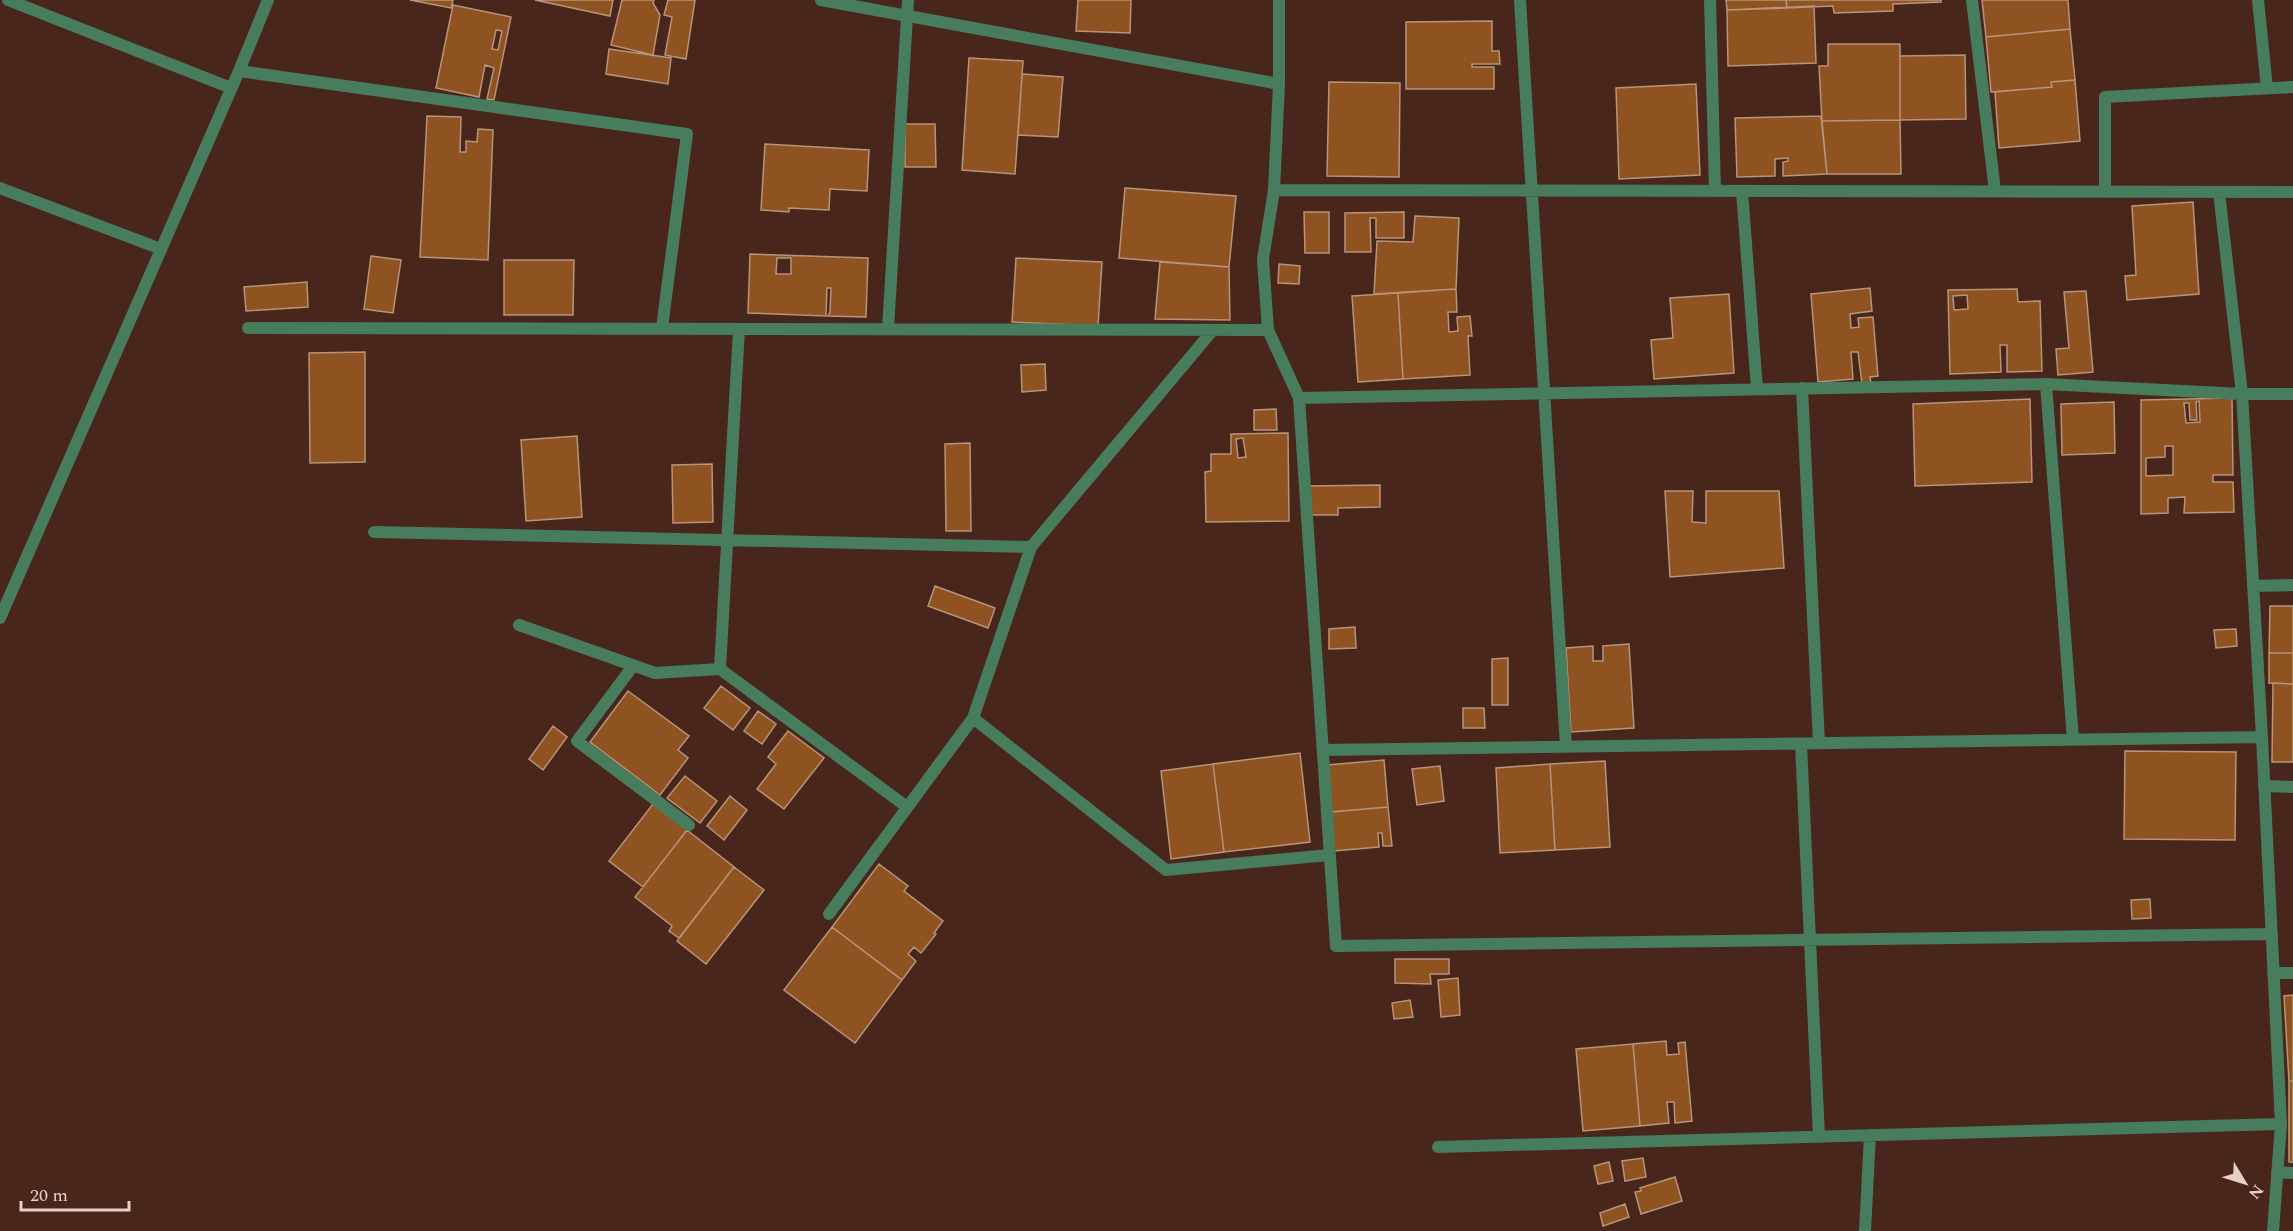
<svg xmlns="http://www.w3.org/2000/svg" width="2293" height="1231" font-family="Spectral,serif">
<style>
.building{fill:#8e5321;stroke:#b8947a;stroke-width:1.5;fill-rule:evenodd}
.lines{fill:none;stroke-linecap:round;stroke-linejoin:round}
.street{stroke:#477c5d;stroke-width:12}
</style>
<rect width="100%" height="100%" fill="#49261c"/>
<path class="building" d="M410,0h43l-2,8z
M535,0h78l-3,16z
M622,0h32l-1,3 7,12 -7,40 -42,-10z
M668,0h27l-9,59 -21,-4 7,-38 -8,-2z
M1078,0h53l-1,33 -54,-2z
M1726,0h60l1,8 -60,2z
M1786,0h155v2l-48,2v7l-59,2 -1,-7 -46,2z
M1982,0h86l2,29 -84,8z
M453,5l58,12 -17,83 -7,-1 7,-31 -9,-3 -6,32 -43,-9zM496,30l6,1 -4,19 -6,-1z
M1814,6l2,57 -88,3 -1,-56z
M1492,21v30h7l1,13h-28v3h22v22h-88v-67z
M2070,29l5,51 -24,2 1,5 -61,5 -5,-55z
M1828,44h72v76l-78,1 -3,-55h9z
M609,49l62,9 -3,26 -62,-10z
M1965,55l1,64 -66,1v-64z
M969,58l54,3 -8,113 -53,-4z
M1022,74l41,3 -5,60 -40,-2z
M2075,80l5,61 -81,7 -4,-56 57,-5 -1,-5z
M1329,82l71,1 -1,94 -72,-1z
M1696,84l4,91 -81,4 -3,-91z
M427,116l34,1 -1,35h6v-11l11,1 1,-13 15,1 -5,130 -68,-3z
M1821,116l6,58 -44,2v-14l5,-1v-3l-13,1v17l-38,1 -2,-59z
M1900,120l1,54h-74l-5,-53z
M905,124h30l1,43h-31z
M765,144l104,6 -2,41 -37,-2 -1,21 -40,-2v4l-28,-2z
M1125,188l111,8 -7,71 -110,-9z
M2193,202l6,92 -72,6 -2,-24 11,-1 -4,-69z
M1304,212h25v41h-24z
M1404,212v26h-28v-20h-6l1,34h-26v-39z
M1415,216l44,2 -3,71 -82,5 3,-53 36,1z
M750,254l118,4 -2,59 -38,-1 2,-4 1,-24h-4l-1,28 -78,-3zM777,258h14v16h-15z
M371,256l30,4 -8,53 -29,-4z
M1016,258l86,4 -4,64 -86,-4z
M504,260h70l-1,55h-69z
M1160,262l69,5 1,53 -75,-1z
M1279,264l21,2 -1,18 -21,-1z
M307,282l1,25 -62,4 -2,-24z
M1870,288l2,23 -22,3 1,14 8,-1 -1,-9 15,-1 5,59 -8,1 1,6 -9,1 -4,-32h-7l2,27 -35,3 -7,-88z
M1456,289l1,23h-9l1,20 9,-1 -1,-14 13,-1 2,20h-4l2,39 -67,4 -5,-86z
M2017,289l1,13 22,-1 2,70 -35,1v-27h-7l1,27 -51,2 -2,-84zM1967,295l1,14 -14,1 -1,-14z
M2086,291l7,81 -35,3 -2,-26 13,-1 -5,-56z
M1398,293l5,86 -45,3 -6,-86z
M1729,294l5,79 -80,6 -3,-39 22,-2 -3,-40z
M365,352v110l-55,1 -1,-110z
M1045,364l1,26 -24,2 -1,-27z
M2232,398l1,77h-20v7h20l1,30 -50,1 1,-16 -17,1v15l-27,1v-114zM2199,401l1,21 -14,1 -2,-20h5l1,17h7l-1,-18zM2165,446h8v29l-27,1v-18l19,-1z
M2030,399l2,83 -117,4 -2,-82z
M2114,402l1,51 -53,2 -1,-51z
M1276,409l1,21h-23v-20z
M1288,433l1,88 -83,1 -1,-50 6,-1v-17h20v-20zM1243,438l3,19 -8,1 -2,-19z
M577,436l5,81 -56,4 -5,-81z
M970,443l1,88h-25l-1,-87z
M712,464l1,58 -40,1 -1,-58z
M1380,485v22l-42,1v7h-28v-29z
M1665,491h28l-1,31 14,1v-32h73l5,77 -114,9z
M935,586l60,22 -7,20 -60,-22z
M2270,606h23v47h-24z
M1355,627l1,21 -27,1v-20z
M2236,629l1,17 -21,2 -2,-18z
M1629,644l5,84 -63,4 -5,-84 27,-2v15h10v-15z
M2269,653h24v31l-24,-1z
M1508,658v47h-16v-46z
M2273,683l20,1v78h-21z
M721,686l29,22 -17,22 -29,-22z
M628,691l61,45 -11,14 10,8 -28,37 -70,-53z
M1463,708h21l1,20h-22z
M758,711l18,13 -14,20 -18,-13z
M553,726l14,11 -24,33 -14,-11z
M788,731l36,27 -40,51 -27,-20 19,-25 -8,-7z
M2125,751l111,1 -1,88 -111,-1z
M1300,753l10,89 -86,10 -11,-88z
M1384,760l4,47 -57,5 -4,-47z
M1605,761l5,86 -55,3 -5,-86z
M1213,764l11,88 -53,7 -10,-88z
M1550,764l5,86 -55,3 -4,-85z
M1440,766l4,35 -27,4 -5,-36z
M685,776l32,25 -17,22 -33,-25z
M730,796l17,14 -23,30 -17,-14z
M653,804l34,26 -44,57 -34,-26z
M1388,807l4,39h-9l-1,-13h-4l1,14 -45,4 -3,-39z
M687,830l47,37 -55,71 -10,-7 3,-5 -37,-29z
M879,864l29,22 -4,5 39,30 -9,12 2,1 -15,19 -7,-6 -6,7 8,7 -14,19 -70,-53z
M734,867l30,23 -58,74 -29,-23z
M2150,899l1,19 -19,1 -1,-19z
M832,927l70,53 -47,63 -71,-53z
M1395,959h54v15h-19l1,10 -36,-1z
M1458,978l2,37 -19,2 -3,-37z
M2293,995v86h-4l-5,-85z
M1410,1000l3,17 -19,2 -2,-16z
M1666,1041l1,14 12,-1 -1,-11 7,-1 7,79 -17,2 -1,-21h-7l2,21 -29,3 -7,-82z
M1633,1044l7,82 -57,5 -7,-82z
M2289,1081h4v81h-4z
M1643,1158l3,19 -21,4 -3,-20z
M1609,1162l4,19 -15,3 -4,-18z
M1675,1177l7,24 -41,13 -6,-22 6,-1 -1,-3z
M1625,1204l4,13 -26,9 -3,-13z"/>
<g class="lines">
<path class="street" d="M8,0l223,88
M821,0l458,84
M1279,0v84l-5,106 -11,69 5,71 31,68 37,548 936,-12
M1520,0l46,747
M1710,0l5,191
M1972,0l23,191
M2258,0l9,88
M239,71l448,63 -25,194
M0,188l161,61
M1274,190l1019,2
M1742,191l15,198
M2105,192v-95l188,-10
M2219,192l23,202 20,343 19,387 -8,107
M248,328l1020,2
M888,329l20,-329
M2046,384l27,356
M1802,388l17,355
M1299,398l747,-14 196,10h51
M374,532l657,15
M2253,586l40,-1
M0,618l239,-547 29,-71
M519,625l136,48 65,-4 187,138
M633,666l-56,75 112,84
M720,669l19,-340
M973,718l193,152 163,-15
M1801,744l18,393
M1323,750l939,-13
M2264,786l29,1
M829,914l144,-196 58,-171 182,-217
M2273,973h20
M1438,1147l843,-23
M2277,1172l16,1
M1865,1231l5,-96"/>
</g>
<g transform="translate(2245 1183) rotate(128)" stroke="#49261c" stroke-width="4.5" paint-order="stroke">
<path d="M0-4.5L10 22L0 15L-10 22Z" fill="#e8d0c9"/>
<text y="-9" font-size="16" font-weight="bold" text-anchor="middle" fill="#e8d0c9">N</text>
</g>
<path d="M21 1201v9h108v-9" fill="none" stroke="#e8d0c9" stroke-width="3"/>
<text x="30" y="1201" font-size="18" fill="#e8d0c9" stroke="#49261c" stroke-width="4.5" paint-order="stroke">20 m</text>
</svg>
